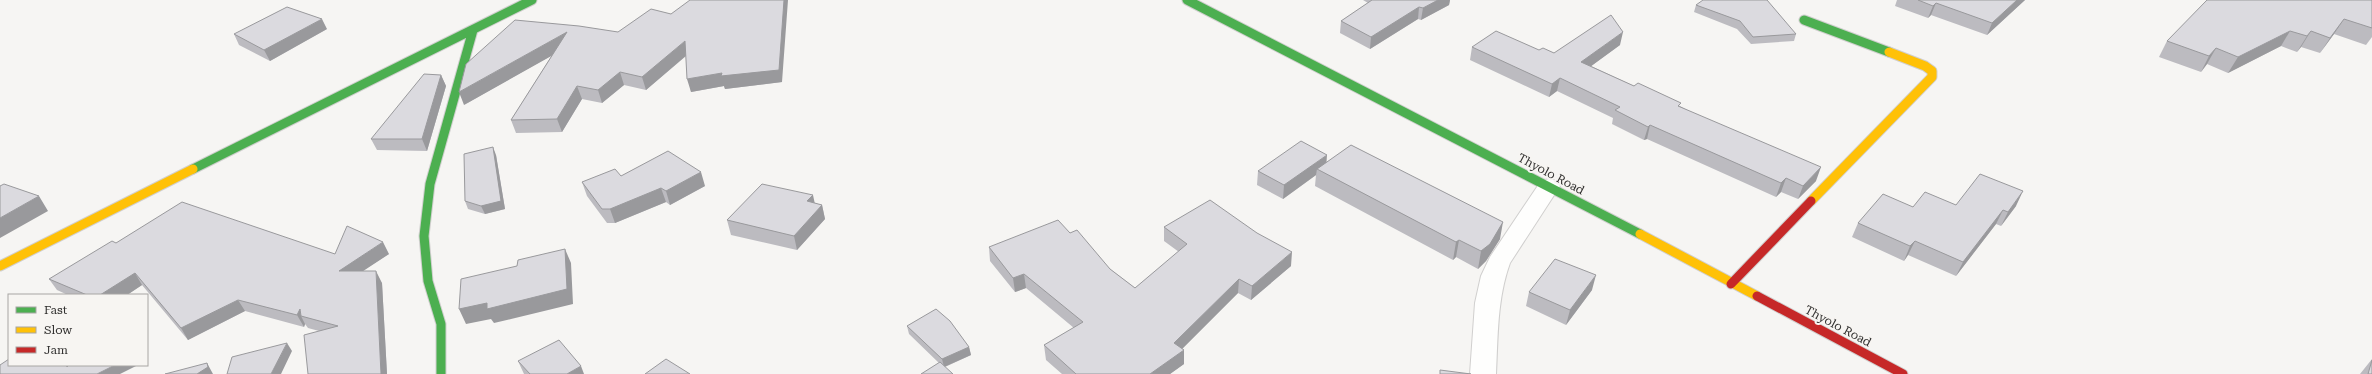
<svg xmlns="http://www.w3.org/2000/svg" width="2372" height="374" font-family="'Roboto Serif',serif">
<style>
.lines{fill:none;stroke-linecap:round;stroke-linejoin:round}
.street-casing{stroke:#d0cfce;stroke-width:2}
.fast-casing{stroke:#d0cfce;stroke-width:11}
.slow-casing{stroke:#d0cfce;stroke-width:11}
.jam-casing{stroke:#d0cfce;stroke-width:11}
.street{fill:#fefefd;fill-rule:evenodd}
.fast{stroke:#4caf50;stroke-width:9}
.slow{stroke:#ffc107;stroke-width:9}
.jam{stroke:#c62828;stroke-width:9}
.wall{fill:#bcbbc0}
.shaded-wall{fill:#99999c}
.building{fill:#dbdadf;stroke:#99999c}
.labels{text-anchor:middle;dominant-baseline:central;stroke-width:4;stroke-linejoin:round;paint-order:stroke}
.street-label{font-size:12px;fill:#31302f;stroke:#f7f5f2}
</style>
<rect width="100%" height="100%" fill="#f6f5f3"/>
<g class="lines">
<defs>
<path id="street" d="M1549,179l8,2 3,5 -50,77c-13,36 -12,73 -14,111h-26l5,-71 6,-27 9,-19 51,-76z"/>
<path id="fast" d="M1187,0l453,234
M1804,20l85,32
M193,169l339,-169
M441,374v-50l-13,-43 -4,-45 6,-52 43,-154"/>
<path id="slow" d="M1811,201l121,-124v-6l-7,-5 -36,-14
M1640,234l117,62
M0,266l193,-97"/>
<path id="jam" d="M1731,284l80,-83
M1757,296l146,78"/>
</defs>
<use href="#street" class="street-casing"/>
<use href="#fast" class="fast-casing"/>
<use href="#slow" class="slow-casing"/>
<use href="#jam" class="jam-casing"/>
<use href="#street" class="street"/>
<use href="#fast" class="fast"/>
<use href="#slow" class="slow"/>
<use href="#jam" class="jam"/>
</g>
<path class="wall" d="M1363,0h87l-1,5 -28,15 -3,-1 -48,30 -30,-16 1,-12 27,-18z
M1897,0h128l-38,35 -56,-20 -3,3 -33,-12z
M2372,0v37l-6,8 -32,-11 -14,19 -19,-6 -4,5 -16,-6 -53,27 -21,-9 -6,8 -42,-15 8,-16z
M1696,5l100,29 -2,7 -43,3 -14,-15 -43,-17z
M579,26l203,56 -57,7 -1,-3 -33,6 -5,-36 -40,34 -22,-5 -22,18 -20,-4 -20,33 -46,1 -5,-13 41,-65 -88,50z
M327,29l-57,32 -31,-16 -5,-11z
M1620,45l-29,21 43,20 46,20 136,75 -18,18 -17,-7 -5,5 -129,-58 -3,1 -32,-16 1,-6 -56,-27 -8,6 -79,-37 2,-13 67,3 15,3z
M441,75l5,11 -19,65 -50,-1 -6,-11z
M496,155l9,54 -20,5 -17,-5 -3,-8z
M1326,162l174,77 -14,22 -8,8 -22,-12 -3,3 -138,-74 1,-11 -33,24 -26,-14 1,-14z
M621,176l84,10 -35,19 -4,-3 -51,21h-8l-20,-27 -5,-14z
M814,203l8,2 3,14 -28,31 -66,-15 -4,-15z
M1956,205l60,1 -15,20 -5,-2 -40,52 -48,-21 -4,6 -52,-24 6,-14 55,-16z
M1164,227l127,39 -40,34 -13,-7 -56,56 2,15 -14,10h-108l-16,-14 -2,-15 30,-17 -48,-40 -11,4 -25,-31 -1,-14 81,-14 40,36 25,19 44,-36 -15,-11z
M116,243l219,11h54l-27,17 20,12 5,91 -68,-43 -11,-3 -3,-4 -1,3 -59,-16 -57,29 -46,-55 -15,10h-59l-11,-5 -8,-11z
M1592,290l-26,35 -40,-19 3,-14z
M907,326l62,21 2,8 -26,12 -6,-4 -30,-29z
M2372,359v15h-12z
M518,361l66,13h-60z"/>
<path class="shaded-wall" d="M784,0h4l-6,82 -57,7 -1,-3 -33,6 -4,-13 35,-6z
M1438,0h12l-1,5 -28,15 2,-12z
M2017,0h8l-38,35 5,-12z
M1936,3l-5,12 -3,3 5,-12z
M1419,7l-1,12 -48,30 1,-12z
M322,19l5,10 -57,32 -6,-11z
M2344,19l-10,15 -14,19 10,-15z
M2290,31l-9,15 -53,27 10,-16z
M2311,31l-10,16 -4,5 10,-16z
M567,32l4,13 -107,60 -5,-13z
M1623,32l-3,13 -41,30 2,-13z
M685,41l3,13 -42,36 -4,-13z
M2216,48l-9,16 -6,8 8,-16z
M620,72l4,13 -22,18 -4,-13z
M441,75l5,11 -19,65 -5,-12z
M1560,78l-3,13 -8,6 3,-13z
M577,86l5,13 -20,33 -5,-13z
M1650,125l-3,14 -3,1 4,-13z
M493,147l3,8 9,54 -20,5 -4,-8z
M1327,155l-1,14h-9l-1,6 -33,24 1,-14z
M1821,167l-5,14 -18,18 5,-13z
M701,172l4,14 -35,19 -4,-14z
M1786,178l-5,14 -5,5 5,-14z
M661,188l5,14 -51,21 -5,-14z
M2023,191l-7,15 -15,20 7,-14z
M813,195l3,14 -9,-8z
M39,196l9,15 -48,27v-20z
M822,205l3,14 -28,31 -3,-14z
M2003,210l-7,14 -40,52 7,-14z
M1503,222l-3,17 -14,22 -8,8 3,-18z
M1459,240l-3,17 -3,3 3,-18z
M1915,241l-7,14 -4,6 6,-15z
M383,242l6,12 -44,29 -6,-12z
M565,249l6,14 2,41 -79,19 -3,-4 -25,5 -7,-15z
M1292,252l-1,14 -40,34 1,-14z
M376,271l6,12 5,91h-6z
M135,273l7,12 -15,10h-27z
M1024,274l2,14 -11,4 -2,-14z
M1596,275l-4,15 -26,35 4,-15z
M1239,279l-1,14 -64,64v-14z
M238,300l7,11 -57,29 -7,-12z
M300,309l1,7 4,8 -1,3 -7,-12z
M287,343l5,8 -11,23h-10z
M969,347l2,8 -27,12 -2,-8z
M1184,350v14l-14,10h-20z
M207,363l6,11h-16z
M115,365h23l-18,9h-23z
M581,366l3,8h-17z"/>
<path class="building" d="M690,0h94l-5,70 -58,6 1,-3 -35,6 -2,-38 -43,36 -22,-5 -22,18 -21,-4 -20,33 -46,1 56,-88 -108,60 7,-28 49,-44 64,6 39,6 33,-23 20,5z
M1372,0h66l-15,8 -4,-1 -48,30 -30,-16z
M1703,0h64l29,34 -43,3 -13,-16 -44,-16z
M1918,0h99l-25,23 -56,-20 -3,3z
M2207,0h165v28l-28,-9 -14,19 -19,-7 -4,5 -17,-5 -52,26 -22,-9 -7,8 -42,-15z
M287,7l35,12 -58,31 -30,-16z
M1611,15l12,17 -42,30 53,24 4,-3 43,20 -3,3 143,61 -18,19 -17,-8 -5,5 -131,-58 -2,2 -33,-17 5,-3 -60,-29 -8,6 -80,-37 24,-16 43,19 4,-2 11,5z
M424,74l17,1 -19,64h-51z
M1301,141l26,14 -43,30 -26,-14z
M1351,145l152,77 -13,22 -9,7 -22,-11 -3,2 -139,-73z
M493,147l8,54 -20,5 -16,-5 -1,-47z
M668,151l33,21 -35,19 -5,-3 -51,21h-8l-20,-27 33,-13 6,7z
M1980,174l43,17 -15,21 -5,-2 -40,52 -48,-21 -5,5 -52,-23 25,-29 30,13 12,-15 31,13z
M4,184l35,12 -39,22v-32z
M762,184l51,11 -6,6 15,4 -28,31 -67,-16z
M1210,200l47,33 35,19 -40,34 -13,-7 -65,64 10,7 -34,24h-74l-32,-29 39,-23 -59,-48 -11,4 -24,-31 69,-27 12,13 7,-3 33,39 25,19 52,-44 -23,-17z
M182,202l153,52 12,-28 36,16 -44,29h37l5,103h-73l-4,-39 34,-9 -37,-10 -1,-7 -3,6 -59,-15 -57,28 -46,-55 -35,22h-13l-38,-16 63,-38 4,2z
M565,249l2,40 -80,20v-6l-28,6 2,-30 56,-13 1,-6z
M1555,259l41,16 -26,35 -41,-18z
M936,309l14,12 19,26 -27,12 -35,-33z
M559,340l22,26 -14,8h-37l-12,-13z
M287,343l-16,31h-44l5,-17z
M9,359v6h57l1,2 2,-2h46l-18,9h-97v-9z
M666,359l24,15h-45z
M2372,360v14h-4z
M940,362l13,12h-32z
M207,363l1,4 -11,7h-32z
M1440,370l31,4h-31z"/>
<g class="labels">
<g class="street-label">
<text transform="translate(1551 174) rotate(28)">Thyolo Road</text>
<text transform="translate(1838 326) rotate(28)">Thyolo Road</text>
</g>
</g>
<rect x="8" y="294" width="140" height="72" fill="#f7f5f2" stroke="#a8a6a4"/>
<rect x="16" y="307" width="20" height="6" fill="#4caf50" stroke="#a8a6a4"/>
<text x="44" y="314" font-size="12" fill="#31302f">Fast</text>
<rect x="16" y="327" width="20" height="6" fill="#ffc107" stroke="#a8a6a4"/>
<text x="44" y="334" font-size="12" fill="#31302f">Slow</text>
<rect x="16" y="347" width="20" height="6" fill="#c62828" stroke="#a8a6a4"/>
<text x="44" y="354" font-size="12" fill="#31302f">Jam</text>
</svg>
